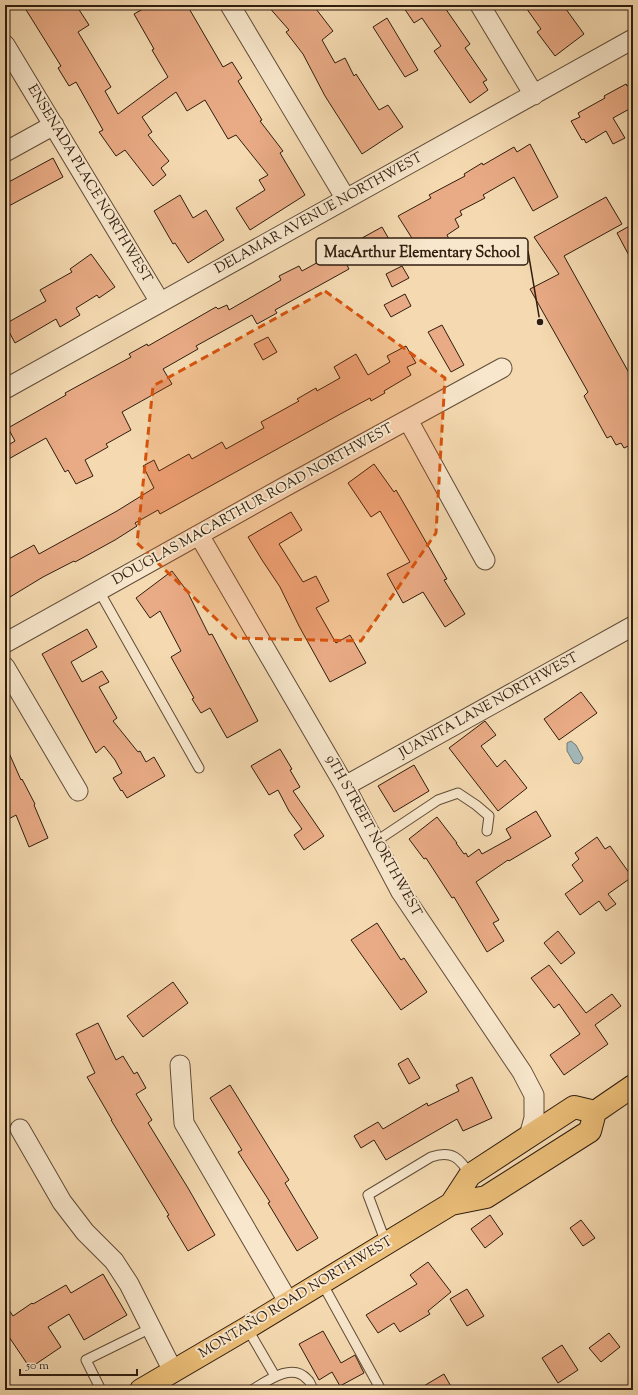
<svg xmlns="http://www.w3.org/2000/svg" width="638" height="1395" font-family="'Sorts Mill Goudy',serif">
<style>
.water{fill:#a3b7b8;stroke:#757974}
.building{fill:#e9ab85;stroke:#2f1d0f}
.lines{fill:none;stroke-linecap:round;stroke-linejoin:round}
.lane-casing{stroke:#604c38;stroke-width:11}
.street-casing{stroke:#604c38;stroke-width:21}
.primary-casing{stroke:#2f1d0f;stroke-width:24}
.lane{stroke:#f8e7cc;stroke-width:9}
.street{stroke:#f8e7cc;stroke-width:19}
.primary{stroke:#eabd78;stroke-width:22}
.marked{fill:#d6530c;fill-opacity:0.2;stroke:#d6530c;stroke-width:3;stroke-dasharray:8 5;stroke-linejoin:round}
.labels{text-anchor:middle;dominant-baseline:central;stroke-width:4;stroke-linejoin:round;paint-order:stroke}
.street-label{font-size:14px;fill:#2f1d0f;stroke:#f8e7cc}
.leader{fill:none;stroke:#2f1d0f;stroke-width:1.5}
.callout-dot{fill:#2f1d0f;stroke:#f8e7cc;stroke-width:1.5}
.callout{fill:#f8e7cc;stroke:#2f1d0f;stroke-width:1.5}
.callout-label{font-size:15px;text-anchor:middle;font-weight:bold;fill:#2f1d0f}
</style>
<rect width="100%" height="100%" fill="#f5dab1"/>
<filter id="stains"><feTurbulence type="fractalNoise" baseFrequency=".005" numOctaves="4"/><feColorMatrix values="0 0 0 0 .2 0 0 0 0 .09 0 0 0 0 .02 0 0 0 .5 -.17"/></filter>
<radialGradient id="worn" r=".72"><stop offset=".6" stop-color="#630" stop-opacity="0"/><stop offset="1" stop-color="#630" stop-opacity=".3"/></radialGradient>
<path class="water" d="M571,741l5,4 7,13 -2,4 -2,2 -5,-1 -7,-12v-8z"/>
<path class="building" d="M23,5h53l13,20 -11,7 33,55 -6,4 13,23 50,-37 -16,-27 2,-1 -20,-35 16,-9h37l36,62 9,-5 10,16 -4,3 24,39 -2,1 23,30 -3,2 25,42 -55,35 -14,-22 29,-18 -6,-10 9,-5 -32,-40 -8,4 -23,-39 -18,11 -11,-19 -34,25 10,15 -4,3 21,26 -8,7 5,7 -13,11 -28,-36 -9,6 -17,-24 4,-2 -27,-48 -7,4 -11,-18 3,-2z
M267,5h46l20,26 -11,9 13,23 10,-5 9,18 2,-2 23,36 9,-5 15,22 -41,27 -37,-58 -22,-42 -17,-22 3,-2z
M402,5h41l27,39 -5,4 22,32 -4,2 5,8 -18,13 -36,-52 7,-5 -19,-28 -8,5z
M524,5h39l21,29 -29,22 -18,-24 4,-3z
M387,18l31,52 -13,7 -32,-50z
M633,83v24l-20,11 12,20 -12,6 -7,-13 -20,12 -2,-4 -2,1 -11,-19 9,-4 -2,-4 27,-15 -1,-2 22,-12 1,2z
M530,144l28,53 -25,14 -19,-34 -31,18 2,3 -25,13 2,4 -7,4 4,8 -12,8 4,8 -22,12 -4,-7 -5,3 -22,-35 33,-18 -2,-3 36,-19 -1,-2 18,-11 1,2 31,-18 3,5z
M53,158l10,19 -58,31v-24z
M180,195l13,23 13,-8 18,30 -36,23 -13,-20 -2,1 -19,-33z
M606,197l16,27 -58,32 69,124v64l-9,4 -3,-5 -5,2 -5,-9 -4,2 -23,-42 4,-4 -58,-103 29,-15 -25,-37z
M633,224v39l-16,-30z
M382,227l8,14 -43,24 2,4 -74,41 2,3 -20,11 -5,-9 -56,31 2,3 -35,20 9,15 -50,28 9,18 -25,14 2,3 -23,13 8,16 -17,8 -8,-14 -3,2 -19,-34 -41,23v-14l10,-6 -7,-13 58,-33 -1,-2 66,-36 -2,-3 18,-10 1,2 68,-39 2,2 9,-4 2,5 52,-30 -2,-4 20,-10 3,5z
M91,254l24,33 -16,11 -2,-3 -21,13 4,7 -20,12 -4,-8 -41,24 -10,-19 41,-23 -6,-11 32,-18 -2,-3z
M402,266l7,12 -17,9 -6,-13z
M405,294l6,12 -20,11 -7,-12z
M442,325l22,40 -13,7 -23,-40z
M268,337l9,15 -14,8 -9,-16z
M406,346l10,17 -9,4 4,8 -27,16 1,2 -14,8 -1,-3 -26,14 -184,102 -2,-4 -23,13 2,3 -22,14 -40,22 -1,-1 -31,16 -38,23v-39l29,-16 5,9 78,-43 37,-23 -11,-22 11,-6 5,11 30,-17 3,5 30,-17 4,7 38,-21 -3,-6 38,-21 -2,-2 19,-11 1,3 23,-13 -6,-11 22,-13 12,21 22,-13 -3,-6z
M374,464l20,28 2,-2 14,24 37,65 -3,1 21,34 -20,13 -22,-35 -20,11 -16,-29 23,-12 -30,-51 -9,6 -23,-34z
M291,512l11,18 -23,14 24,38 13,-6 13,25 -13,7 20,35 14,-8 16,28 -36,19 -31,-56 -19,-39 -18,-27 -14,-23z
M172,571l15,20 22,44 3,-1 46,87 -31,17 -17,-30 -9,5 -9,-14 2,-1 -23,-41 10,-6 -21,-40 -10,7 -14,-20z
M87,629l10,18 -26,15 11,20 20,-11 7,11 -10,5 18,31 -4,3 25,31 2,-1 6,11 8,-5 11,19 -38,22 -5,-8 -1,1 -8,-13 9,-5 -7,-13 -11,-14 -8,7 -54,-99z
M581,692l16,21 -38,27 -15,-21z
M485,721l11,14 -15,11 16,21 8,-7 22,28 -29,23 -49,-63z
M5,744l16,36 1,-1 13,25 -1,1 14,33 -19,9 -13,-32 -11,6z
M280,749l12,20 -2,1 10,17 -7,4 31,45 -20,14 -10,-15 8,-6 -13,-18 -11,-21 -9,5 -18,-29z
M414,765l15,26 -35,21 -16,-26z
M536,811l15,25 -42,25 -1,-1 -32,22 23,38 -6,3 11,18 -17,11 -33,-55 -2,1 -26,-40 -2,1 -15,-20 28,-22 20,26h-1l8,11 2,-1 2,4 11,-8 3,5 29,-16 -5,-9z
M597,837l8,12 5,-3 22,31 -24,17 8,10 -10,7 -7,-10 -19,14 -15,-21 18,-13 -11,-16 7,-6 -4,-6z
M377,923l24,37 3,-2 23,34 -26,18 -50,-70z
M558,931l17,22 -14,11 -17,-21z
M549,965l37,48 26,-19 9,12 -26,19 13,19 -44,31 -14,-20 30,-21 -21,-30 -5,4 -23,-30z
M173,982l15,21 -45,34 -16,-21z
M98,1023l18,37 7,-4 11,18 3,-2 9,16 -10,6 16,26 -4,3 40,65 27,47 -27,16 -21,-35 2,-1 -58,-95h1l-25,-43 8,-4 -19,-39z
M408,1058l12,20 -11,6 -11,-20z
M472,1077l20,41 -29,13 -6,-12 -71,41 -12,-20 -13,8 -7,-12 24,-14 5,7 44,-26 1,3 31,-15 -3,-6z
M230,1085l59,95 -4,3 33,55 -21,13 -29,-48 2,-1 -32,-50 4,-2 -32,-52z
M490,1215l13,19 -18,14 -14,-19z
M581,1220l14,18 -12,8 -13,-18z
M428,1262l23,30 -23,19 2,3 -30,18 -6,-9 -16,10 -12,-18 51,-31 -7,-9z
M103,1274l24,41 -43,25 -15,-26 -21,13 13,20 -31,21 -25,-37v-27l8,12 19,-13 1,1 33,-19 5,8z
M467,1289l17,27 -17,10 -17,-27z
M323,1331l18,32 14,-8 9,18 -24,13 -8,-14 -13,8 -20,-36z
M609,1333l11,14 -19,15 -12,-14z
M562,1345l16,25 -20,13 -16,-25z
M444,1374l9,16h-36z"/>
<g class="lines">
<defs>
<path id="lane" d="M99,591l100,177
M375,842l63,-42 20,-7 18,12 13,11 -2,15
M386,1243l-18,-48 63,-38c21,-7 29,1 39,18
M322,1283l59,107
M247,1328l28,48
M101,1390l-15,-30 65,-32
M252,1390c15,-9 40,-28 55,-11 3,2 5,8 6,11"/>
<path id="street" d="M230,5l116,194
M480,5l54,90
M5,45l155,257
M5,152l49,-27
M5,389l628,-350
M408,420l77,140
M199,535l146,251 56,106 121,180 12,23v23l-5,18
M5,643l283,-158 214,-117
M5,667l73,124
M345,786l288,-160
M180,1065l4,58 105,180
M20,1129l42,73 23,30 29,29 15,23 44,87"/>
<path id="primary" d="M451,1204l19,-29 104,-68 21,5
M141,1390l106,-62 204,-124 35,-7 104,-66 5,-19 38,-26"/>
</defs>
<use href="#lane" class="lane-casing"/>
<use href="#street" class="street-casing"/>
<use href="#primary" class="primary-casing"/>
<use href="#lane" class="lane"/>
<use href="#street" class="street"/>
<use href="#primary" class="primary"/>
</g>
<path class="marked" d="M325,291l120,87 -9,155 -75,108 -125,-3 -99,-95 16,-157z"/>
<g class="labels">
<g class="street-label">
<text transform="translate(89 184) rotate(59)">ENSENADA PLACE NORTHWEST</text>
<text transform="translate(319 214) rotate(-29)">DELAMAR AVENUE NORTHWEST</text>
<text transform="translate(253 505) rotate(-29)">DOUGLAS MACARTHUR ROAD NORTHWEST</text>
<text transform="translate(489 706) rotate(-29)">JUANITA LANE NORTHWEST</text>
<text transform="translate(373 836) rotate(61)">9TH STREET NORTHWEST</text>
<text transform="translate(296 1298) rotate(-31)">MONTAÑO ROAD NORTHWEST</text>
</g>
</g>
<path class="leader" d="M540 322L528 251"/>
<circle class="callout-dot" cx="540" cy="322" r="4"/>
<rect class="callout" x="316" y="238" width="212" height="27" rx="4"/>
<g class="callout-label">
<text x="422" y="257">MacArthur Elementary School</text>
</g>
<rect width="638" height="1395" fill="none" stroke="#f5dab1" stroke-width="20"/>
<rect x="6" y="6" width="626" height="1383" fill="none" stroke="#2f1d0f" stroke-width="2"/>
<rect x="10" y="10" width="618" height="1375" fill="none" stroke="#2f1d0f"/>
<path d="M20 1369v6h117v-6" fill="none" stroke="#2f1d0f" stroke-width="2"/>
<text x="26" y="1369" font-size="12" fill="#2f1d0f" stroke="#f8e7cc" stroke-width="3" paint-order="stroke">50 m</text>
<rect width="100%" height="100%" filter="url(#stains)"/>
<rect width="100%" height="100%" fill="url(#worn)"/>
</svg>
